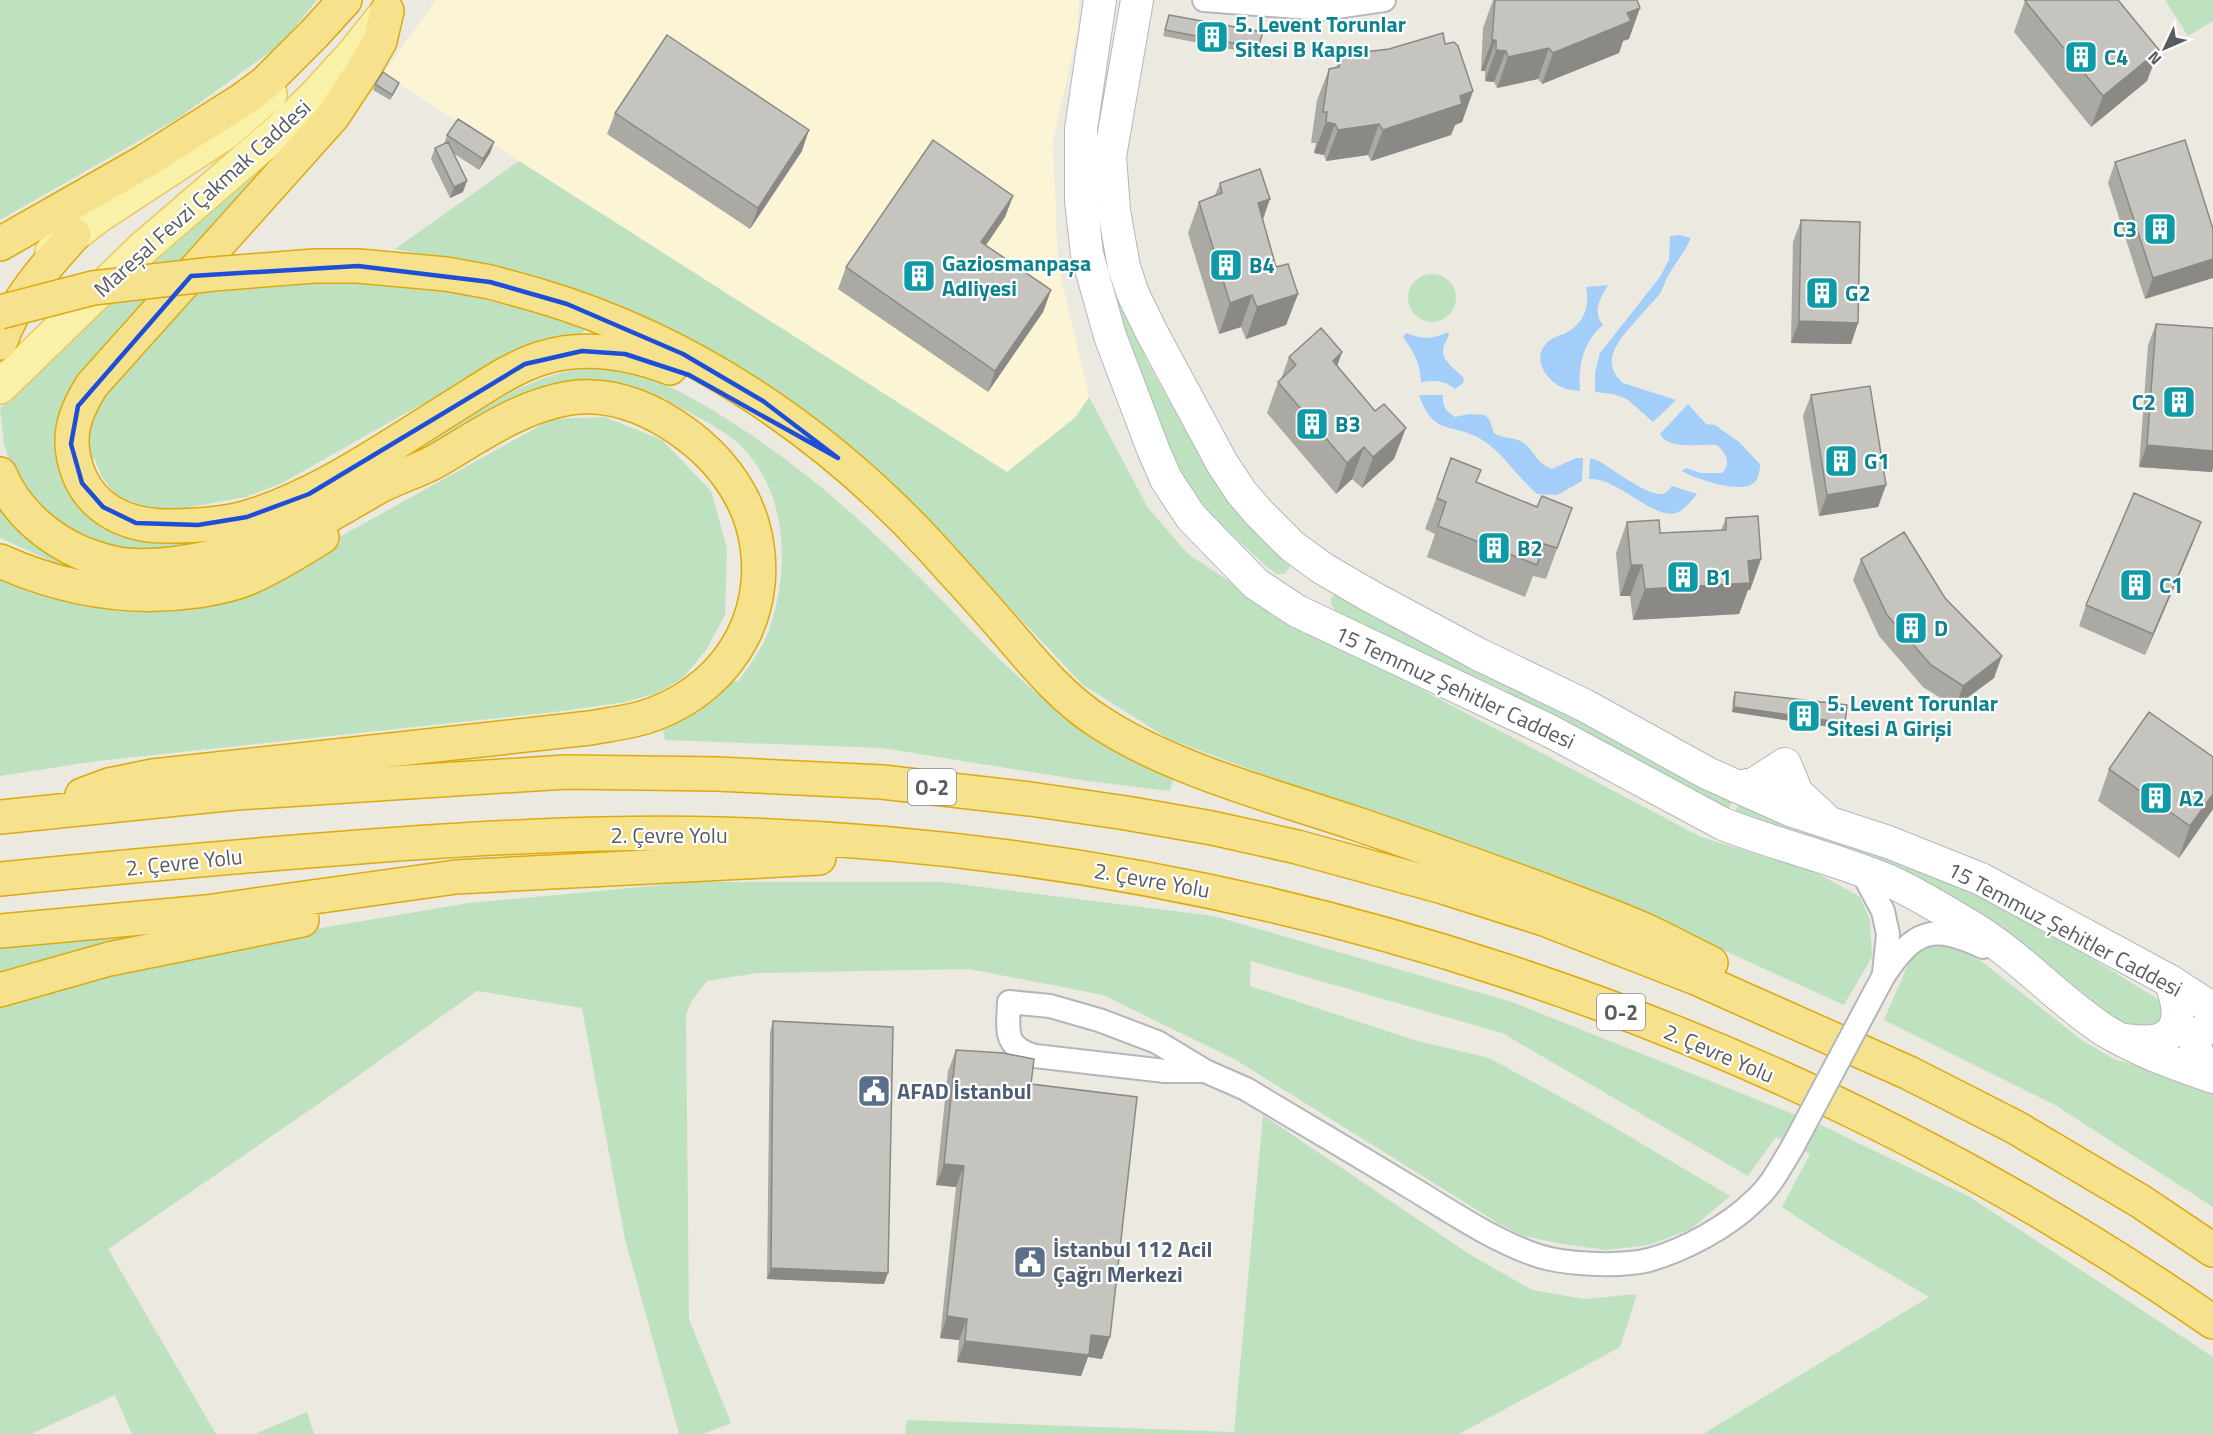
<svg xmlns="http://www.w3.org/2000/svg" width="2213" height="1434" font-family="'Titillium Web',sans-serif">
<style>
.commercial{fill:#fbf5d5}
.green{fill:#bee2c0}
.water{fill:#a2cef9}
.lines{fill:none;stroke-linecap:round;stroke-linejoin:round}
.minor-casing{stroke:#b3b6ba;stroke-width:26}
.secondary-casing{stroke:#b4b7bc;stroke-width:34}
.primary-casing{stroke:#e8ca5d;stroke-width:36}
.motorway-casing{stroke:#ddaa0e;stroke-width:36}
.minor{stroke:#fff;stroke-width:22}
.secondary{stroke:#fff;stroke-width:32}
.primary{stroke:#f9f1a7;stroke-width:33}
.motorway{stroke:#f6e28d;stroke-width:33}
.minor-bridge-casing{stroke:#b3b6ba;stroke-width:26;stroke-linecap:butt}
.motorway-bridge-casing{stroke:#ddaa0e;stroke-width:36;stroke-linecap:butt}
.minor-bridge{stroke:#fff;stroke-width:22}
.motorway-bridge{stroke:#f6e28d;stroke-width:33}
.wall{fill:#aaa9a3}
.shaded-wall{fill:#8b8985}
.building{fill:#c6c4be;stroke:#8b8985;stroke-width:1.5}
.marked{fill:none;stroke:#1d4ed8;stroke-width:4.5;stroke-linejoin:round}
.labels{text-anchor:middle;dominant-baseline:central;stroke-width:4.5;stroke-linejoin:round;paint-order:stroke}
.shield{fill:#fff;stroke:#8b8d90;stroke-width:1.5}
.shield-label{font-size:21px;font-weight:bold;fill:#595c60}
.culture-label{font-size:22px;font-weight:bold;fill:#0d838f;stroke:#fff;text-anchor:start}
.street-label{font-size:22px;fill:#595c60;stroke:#fff}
.service-label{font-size:22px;font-weight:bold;fill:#4e5e75;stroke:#fff;text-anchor:start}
</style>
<rect width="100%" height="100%" fill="#ebe9e0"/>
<path class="commercial" d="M436,0h643l-1,28 -25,114 5,122 31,133 -13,19 -69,56 -624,-398z"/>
<path class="green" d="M0,0h317l-36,44 -104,75 -177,101z
M2165,0h48v21l-25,15z
M292,143l-231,309 102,86c82,-30 165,-58 246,-91 54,-23 102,-64 161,-76 53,-11 101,14 145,41 74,44 138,100 199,160 42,42 82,87 127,125 40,33 88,55 133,80l-4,14 -82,-10 -206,-33 -217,-8 -2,-10 36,-21 33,-29 6,2c11,-17 26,-35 32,-55 18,-54 18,-120 -17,-167 -16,-23 -42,-36 -66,-49 -32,-18 -62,-30 -99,-30l-379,165 -96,5 -55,-24 -44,-51 -10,-32 -4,-36 74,-78 92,-83z
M519,161l488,311 69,-55 13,-20 59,111 40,46 94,62 419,221 114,35 45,25 10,23 2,37 -28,48 -273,-124 -290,-100 -112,-42 -86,-54 -98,-104 -136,-133 -359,-181 -95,-18z
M1408 298a24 24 0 1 1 48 0a24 24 0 1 1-48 0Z
M318,282c46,2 93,2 138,11 44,9 87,22 130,35l-5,7 -63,19 -116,61 -120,68 -36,14 -67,12h-31l-32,-14 -15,-19 -6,-17 -8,-1c-1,-24 4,-43 16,-64l90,-104z
M1114,291l36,76 60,106 21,31 13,17 44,39 2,7 -5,7h-9l-11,-9 -51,-47 -21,-26 -18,-32 -37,-88 -29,-79z
M605,417l57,23 49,51 16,57 -2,67 -19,35 -23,28 -26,15 -31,9 -72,10 -457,49 -97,15v-207l68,27 259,-52 225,-125z
M0,491l115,86 -59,-14 -56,-25z
M1337,592l396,208 -7,13 -225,-125 -29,-13 -20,-6 -116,-58 -5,-7v-5z
M1739,803l199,71 119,63 104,64 6,6 -7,17 -21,4 -21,-7 -50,-38 -336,-166z
M695,882h248l271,34 298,86 309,123 149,72 243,160v77h-510l226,-137 -97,-57 -50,-33 28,-53 -34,-17 -28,39 -246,-143 -251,-72 -1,25 164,54 75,18 99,54 142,84 -39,33 -42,16 -42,5 -46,-6 -40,-9 -23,-12 -262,-163 -133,-65 -134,-26 -212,4 -50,8 -16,21 -5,13 3,304 42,104 -28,11h-24l-54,-195 -43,-231 -105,-17 -150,107 -219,151 108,185h-84l-17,-39 -84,39h-31v-428l71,-23 197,-46 201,-34z
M125,928l1,13 -126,32v-36z
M1935,945l20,4 26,12 102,80 31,18 35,10 64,24v114l-158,-102 -171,-85 26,-60 10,-8z
M1263,1115l206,139 63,36 53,9 52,-5 -17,53 -161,87h-554l2,-14 327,12z
M307,1412l7,22h-59z"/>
<path class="water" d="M1679,235l12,3c-6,13 -14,23 -22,36 -4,6 -5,14 -10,21 -12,14 -41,42 -46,59 -4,11 1,21 10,29l53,17 -23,22 -26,-23 -14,-5 -18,-2v-19l5,-20 60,-76 9,-17 1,-24z
M1608,285c-8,13 -16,27 -5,40 -20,17 -25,41 -23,66 -7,-1 -13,-1 -19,-4 -16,-8 -30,-30 -13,-45 6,-6 14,-6 21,-11 16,-10 21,-26 17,-44z
M1449,332c0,7 -6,12 -6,18 -1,11 14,21 21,28l-1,5 -8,6c-11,-9 -20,-9 -34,-7 -1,-19 -7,-30 -18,-45l3,-4c19,7 25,6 43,-1z
M1419,395h24c-1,11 2,15 12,22l14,-3 16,1 5,6 4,12c9,6 21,4 28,9 13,8 13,21 30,27l24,-11h7l-1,23 -25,14 -20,-1c-18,-16 -31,-36 -50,-51 -31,-23 -53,-3 -68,-48z
M1688,404l18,20 9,1 24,17 21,22c0,6 -1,13 -5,18 -13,13 -59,-3 -73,-11l4,-3 15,5h21c10,-10 4,-20 -5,-28 -16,-2 -47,6 -57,-11z
M1590,458l7,2c15,8 48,35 64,34 5,0 8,-4 11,-8l25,8c-6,7 -13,16 -21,19 -23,7 -58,-36 -87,-34z"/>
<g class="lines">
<defs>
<path id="minor" d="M1204,0l119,9 61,-9
M1861,870l22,41 5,23 -4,39
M1883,977c31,-47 49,-54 100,-30
M1205,1071h-40l-130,-15c-32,-9 -27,-26 -26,-54l41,4 49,14 58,22 48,29 41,18c55,33 110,65 164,98 40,24 79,51 123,67 29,11 87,13 116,6 36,-10 80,-34 106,-60 16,-14 26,-34 37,-52"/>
<path id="secondary" d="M1100,0l-19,129v72l6,53 23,82 43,113 13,30 25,38 65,67 41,27 253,120 173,93c54,21 110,34 164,56 30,13 59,32 88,49 47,29 83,71 129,101 34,21 72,34 109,47
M1137,0l-27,156 4,55 10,56 9,27 19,39 70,130 19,29 19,22 32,32 30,22 48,28 108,58 106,51 123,68 83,37 98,32 93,37 189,102 43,28
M1737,787l17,-3 31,-20 12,29 27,25
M2124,1040c11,1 24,3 34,0 28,-9 20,-39 12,-59
M2212,1076c-13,-16 -30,-40 1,-50"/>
<path id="primary" d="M52,252l45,-35 128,-84 45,-39
M0,387l143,-139 136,-117 35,-34 41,-45 27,-34"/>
<path id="motorway" d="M387,11l-7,30 -16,28 -31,47 -241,269c-19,30 -27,55 -13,90 14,34 47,50 83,51 29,0 58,-1 86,-9 71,-21 143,-72 206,-111 28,-17 56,-38 88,-48 43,-13 86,-6 128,10
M0,244l144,-82 98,-62 23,-17 49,-49 31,-34
M537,295c153,45 289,137 396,254 25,28 50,55 74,83 28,33 57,68 94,91 71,46 169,72 250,99 63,21 126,44 189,67 36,14 74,27 109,43 21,10 41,21 62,31
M0,343c14,-41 45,-76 74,-108
M0,474c15,37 48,65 84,80 11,4 23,8 34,10 55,8 136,-15 186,-36 27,-12 52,-29 78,-43 18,-9 38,-15 54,-24 43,-25 84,-55 134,-63 43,-6 82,11 116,36 30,22 55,53 66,89 24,82 -18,161 -98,191 -20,8 -43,10 -64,14l-437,48 -44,9 -27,10
M0,561c63,28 128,40 197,30 16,-3 33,-5 49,-12 27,-11 51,-27 76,-42
M0,817l236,-24 330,-21 151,2 165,8 148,17 96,14 86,15 85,19 146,40 101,32 152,59 213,95 106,54 125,74 73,49
M0,879c120,-12 239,-23 359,-32 120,-9 240,-16 360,-13 532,14 1057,185 1494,488
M0,931l206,-19 250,-35 363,-19
M0,990l109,-31 193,-39"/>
</defs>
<use href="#minor" class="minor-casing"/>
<use href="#secondary" class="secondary-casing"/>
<use href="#primary" class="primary-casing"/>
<use href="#motorway" class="motorway-casing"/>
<use href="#minor" class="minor"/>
<use href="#secondary" class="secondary"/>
<use href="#primary" class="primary"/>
<use href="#motorway" class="motorway"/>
<defs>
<path id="minor-bridge" d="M1792,1148l91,-171"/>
<path id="motorway-bridge" d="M0,312l93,-24 120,-14 101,-8h44l88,8 44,8 47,13"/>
</defs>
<use href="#minor-bridge" class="minor-bridge-casing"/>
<use href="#motorway-bridge" class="motorway-bridge-casing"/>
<use href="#minor-bridge" class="minor-bridge"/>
<use href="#motorway-bridge" class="motorway-bridge"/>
</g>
<path class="wall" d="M1493,0h144l-8,39 -6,2 -4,12 -77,31 -4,-5 -41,9 -3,-6 -9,-1v-10h-4l2,-43z
M2025,1l122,80 -56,46 -77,-95z
M1169,15l94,17 -7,22 -93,-18z
M1445,44l28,47 -11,31 -7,3 -4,10 -80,26 -3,-6 -42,6 -2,-6 -10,-2 2,-10h-5l6,-43 12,-31 7,-1 5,-13z
M399,83l-2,5 -7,12 -17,-10 2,-6z
M615,113l187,38 -52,78 -143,-95z
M447,135l47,7 -4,11 -11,17 -26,-17 10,39 -13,6 -19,-39 4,-11 9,-4z
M2115,162l98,67 -68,70 -37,-116z
M1220,183l43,37 13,47 22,27 -12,31 -40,14 -5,-12 -22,7 -31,-101 11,-31 16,-7z
M1013,196l-8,21 -19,28 65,45 -8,22 -55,80 -150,-103 8,-22z
M1801,220l57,103 -7,21 -60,-1 2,-101z
M2156,324l56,148 -73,-5 9,-122z
M1342,352l-5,14 57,93 -32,29 -10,-9 -16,15 -69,-81 11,-31 3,-3 8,-22z
M1811,395l75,90 -8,22 -59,9 -16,-100z
M1451,458l26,24 60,25 35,1 -26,71 -13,-3 -8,21 -98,-40 8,-23 -10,-5z
M1726,518l35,41 -11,31h-2l-9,24 -106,6 -3,-24h-10l-4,-43 11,-31 33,11 61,-3z
M2193,543l-48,112 -66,-29 7,-21z
M1861,559l84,39 49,80 -39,29 -32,-20 -44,-51 -26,-56z
M1735,692l108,37 -111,-17 1,-14z
M2109,769l104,40 -34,49 -81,-57z
M773,1021l111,263 -117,-5 3,-247z
M956,1050l75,34 71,275 -14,-2 -7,19 -124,-14 2,-22 -19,-2 16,-151 -20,-2 12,-114z"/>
<path class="shaded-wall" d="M1640,8l-11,31 -6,2 -4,12 -77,31 11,-31 74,-40z
M1492,40h4l-11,31h-4z
M1549,48l-11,31 -41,9 11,-31z
M1496,50l10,1 -12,31 -9,-1z
M2159,50l-12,31 -56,46 12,-31z
M399,83l-2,5 -7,12 2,-5z
M1473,91l-11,31 -7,3 -4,10 -80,26 12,-31 77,-34z
M1326,122l9,2 -11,31 -10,-2z
M1379,124l-11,31 -42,6 12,-31z
M809,130l-7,21 -52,78 8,-21z
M494,142l-4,11 -11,17 4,-11z
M467,181l-4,11 -13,6 4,-11z
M1013,196l-8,21 -31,46 7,-21z
M1270,199l-11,32 -1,-28z
M2213,259v19l-68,21 8,-21z
M1051,290l-8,22 -55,80 7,-21z
M1298,294l-12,31 -40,14 11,-32z
M1252,295l-11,32 -22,7 11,-31z
M1799,321l59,2 -7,21 -60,-1z
M1342,352l-11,31 2,-22z
M1406,428l-12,31 -32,29 11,-31z
M2147,445l66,6v17l-1,4 -73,-5z
M1364,447l-12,32 -16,15 11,-31z
M1886,485l-8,22 -59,9 8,-21z
M2201,522l-8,21 -48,112 8,-21z
M1761,559l-11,31h-2l-9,24 -106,6 12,-31 103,-28z
M1631,565h11l-12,31h-10z
M2002,656l-8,22 -39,29 8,-21z
M1734,707l111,16 -2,6 -111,-17z
M2213,794v15l-34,49 11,-32z
M944,1164l20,2 -8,21 -20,-2z
M771,1268l117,5 -4,11 -117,-5z
M947,1316l20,3 -8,21 -19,-2z
M1091,1335l19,2 -8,22 -14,-2 -7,19 -124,-14 8,-21z"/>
<path class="building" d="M1495,0h142l3,8 -13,5 4,8 -78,32 -4,-5 -41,9 -2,-6 -10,-1v-10h-4z
M2027,0h91l41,50 -56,46 -78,-95z
M1169,15l94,17 -5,16 -93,-18z
M1443,33l2,11 9,-2 4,4 15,45 -13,5 2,8 -79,26 -4,-6 -41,6 -3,-6 -9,-2 1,-10h-4l6,-43 10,-2 2,-12 48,-6z
M667,35l142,95 -51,78 -143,-95z
M383,72l16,11 -7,12 -17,-11z
M458,119l36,23 -11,17 -36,-24z
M933,140l80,56 -32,46 70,48 -56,81 -149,-104z
M2185,140l28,89v30l-60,19 -38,-116z
M448,142l19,39 -13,6 -19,-39z
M1260,169l10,30 -12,4 18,64 12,-3 10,30 -41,13 -5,-12 -22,8 -31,-101 23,-9 -2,-10z
M1801,220l59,2 -2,101 -59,-2z
M2156,324l57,4v123l-66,-6z
M1321,328l21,24 -9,9 42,50 9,-7 22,24 -33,29 -9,-10 -17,16 -69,-81 18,-17 -7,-8z
M1870,386l16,99 -59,10 -16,-100z
M1451,458l30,12 -5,12 61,25 5,-11 30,12 -15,40 -13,-4 -7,21 -99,-39 8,-24 -9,-4z
M2134,493l67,29 -48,112 -67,-29z
M1758,516l3,43 -13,2 2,22 -105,6 -3,-24h-11l-4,-43 32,-2 1,13 66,-3v-12z
M1904,532l41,66 57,58 -39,30 -32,-21 -44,-50 -26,-56z
M1735,692l112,13 -2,18 -111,-16z
M2149,712l64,45v37l-23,32 -81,-57z
M773,1021l120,6 -5,246 -117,-5z
M956,1050l47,3 31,6 -3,25 106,13 -27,240 -19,-2 -2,20 -124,-14 2,-22 -20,-3 17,-150 -20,-2z"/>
<path class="marked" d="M358,266l132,16 77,22 116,50 80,47 75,57 -149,-83 -64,-21 -43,-3 -57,13 -216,130 -62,23 -49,8 -62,-2 -33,-16 -21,-24 -11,-39 7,-38 113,-130z"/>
<defs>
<symbol id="building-square" viewBox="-11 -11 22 22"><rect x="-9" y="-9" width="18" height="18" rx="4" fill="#0f9aa8" stroke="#fff"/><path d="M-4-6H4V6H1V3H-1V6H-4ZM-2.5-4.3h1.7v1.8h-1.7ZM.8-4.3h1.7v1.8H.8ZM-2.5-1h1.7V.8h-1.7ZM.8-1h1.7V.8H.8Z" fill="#fff"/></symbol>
<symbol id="civic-square" viewBox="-11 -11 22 22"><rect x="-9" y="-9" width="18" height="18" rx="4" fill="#5c6f8a" stroke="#fff"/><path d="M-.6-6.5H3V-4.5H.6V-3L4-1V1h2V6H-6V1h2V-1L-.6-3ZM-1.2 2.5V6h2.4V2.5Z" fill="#fff"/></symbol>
</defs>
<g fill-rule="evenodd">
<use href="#building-square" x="1193" y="18" width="38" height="38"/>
<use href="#building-square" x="2062" y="38" width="38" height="38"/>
<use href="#building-square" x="2141" y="210" width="38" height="38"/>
<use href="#building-square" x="1207" y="246" width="38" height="38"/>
<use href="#building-square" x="900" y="257" width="38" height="38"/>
<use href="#building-square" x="1803" y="274" width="38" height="38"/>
<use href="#building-square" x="2160" y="383" width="38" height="38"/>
<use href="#building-square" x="1293" y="405" width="38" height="38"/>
<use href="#building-square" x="1822" y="442" width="38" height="38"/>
<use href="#building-square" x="1475" y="529" width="38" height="38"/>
<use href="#building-square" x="1664" y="558" width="38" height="38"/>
<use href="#building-square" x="2117" y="566" width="38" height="38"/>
<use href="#building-square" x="1892" y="609" width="38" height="38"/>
<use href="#building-square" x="1785" y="697" width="38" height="38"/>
<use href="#building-square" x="2137" y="779" width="38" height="38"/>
<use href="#civic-square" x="855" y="1072" width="38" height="38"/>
<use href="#civic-square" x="1011" y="1243" width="38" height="38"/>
</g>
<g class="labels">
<g class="shield">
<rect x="908" y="769" width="48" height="36" rx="4.5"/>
<rect x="1597" y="994" width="48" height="36" rx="4.5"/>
</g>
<g class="shield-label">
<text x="932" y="787">O-2</text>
<text x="1621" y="1012">O-2</text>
</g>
<g class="culture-label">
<text x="1235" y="24">5. Levent Torunlar<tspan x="1235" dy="25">Sitesi B Kapısı</tspan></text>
<text x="2104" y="57">C4</text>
<text x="2137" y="229" text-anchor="end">C3</text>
<text x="942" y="263">Gaziosmanpaşa<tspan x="942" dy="25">Adliyesi</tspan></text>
<text x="1249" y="265">B4</text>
<text x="1845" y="293">G2</text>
<text x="2156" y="402" text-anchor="end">C2</text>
<text x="1335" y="424">B3</text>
<text x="1864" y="461">G1</text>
<text x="1517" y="548">B2</text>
<text x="1706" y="577">B1</text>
<text x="2159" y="585">C1</text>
<text x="1934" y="628">D</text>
<text x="1827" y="703">5. Levent Torunlar<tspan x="1827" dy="25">Sitesi A Girişi</tspan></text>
<text x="2179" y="798">A2</text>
</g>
<g class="street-label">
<text transform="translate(202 198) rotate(-42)">Mareşal Fevzi Çakmak Caddesi</text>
<text transform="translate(1455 687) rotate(25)">15 Temmuz Şehitler Caddesi</text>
<text x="669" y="835">2. Çevre Yolu</text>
<text transform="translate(184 862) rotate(-6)">2. Çevre Yolu</text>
<text transform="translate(1152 880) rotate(10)">2. Çevre Yolu</text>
<text transform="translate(2065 929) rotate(28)">15 Temmuz Şehitler Caddesi</text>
<text transform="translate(1719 1053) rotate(23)">2. Çevre Yolu</text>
</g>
<g class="service-label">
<text x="897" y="1091">AFAD İstanbul</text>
<text x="1053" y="1249">İstanbul 112 Acil<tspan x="1053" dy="25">Çağrı Merkezi</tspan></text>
</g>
</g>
<g transform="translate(2165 48) rotate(226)" stroke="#ffffff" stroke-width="4.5" paint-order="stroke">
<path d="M0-4.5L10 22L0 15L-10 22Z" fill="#595c60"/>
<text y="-9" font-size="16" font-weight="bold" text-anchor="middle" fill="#595c60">N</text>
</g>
</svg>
